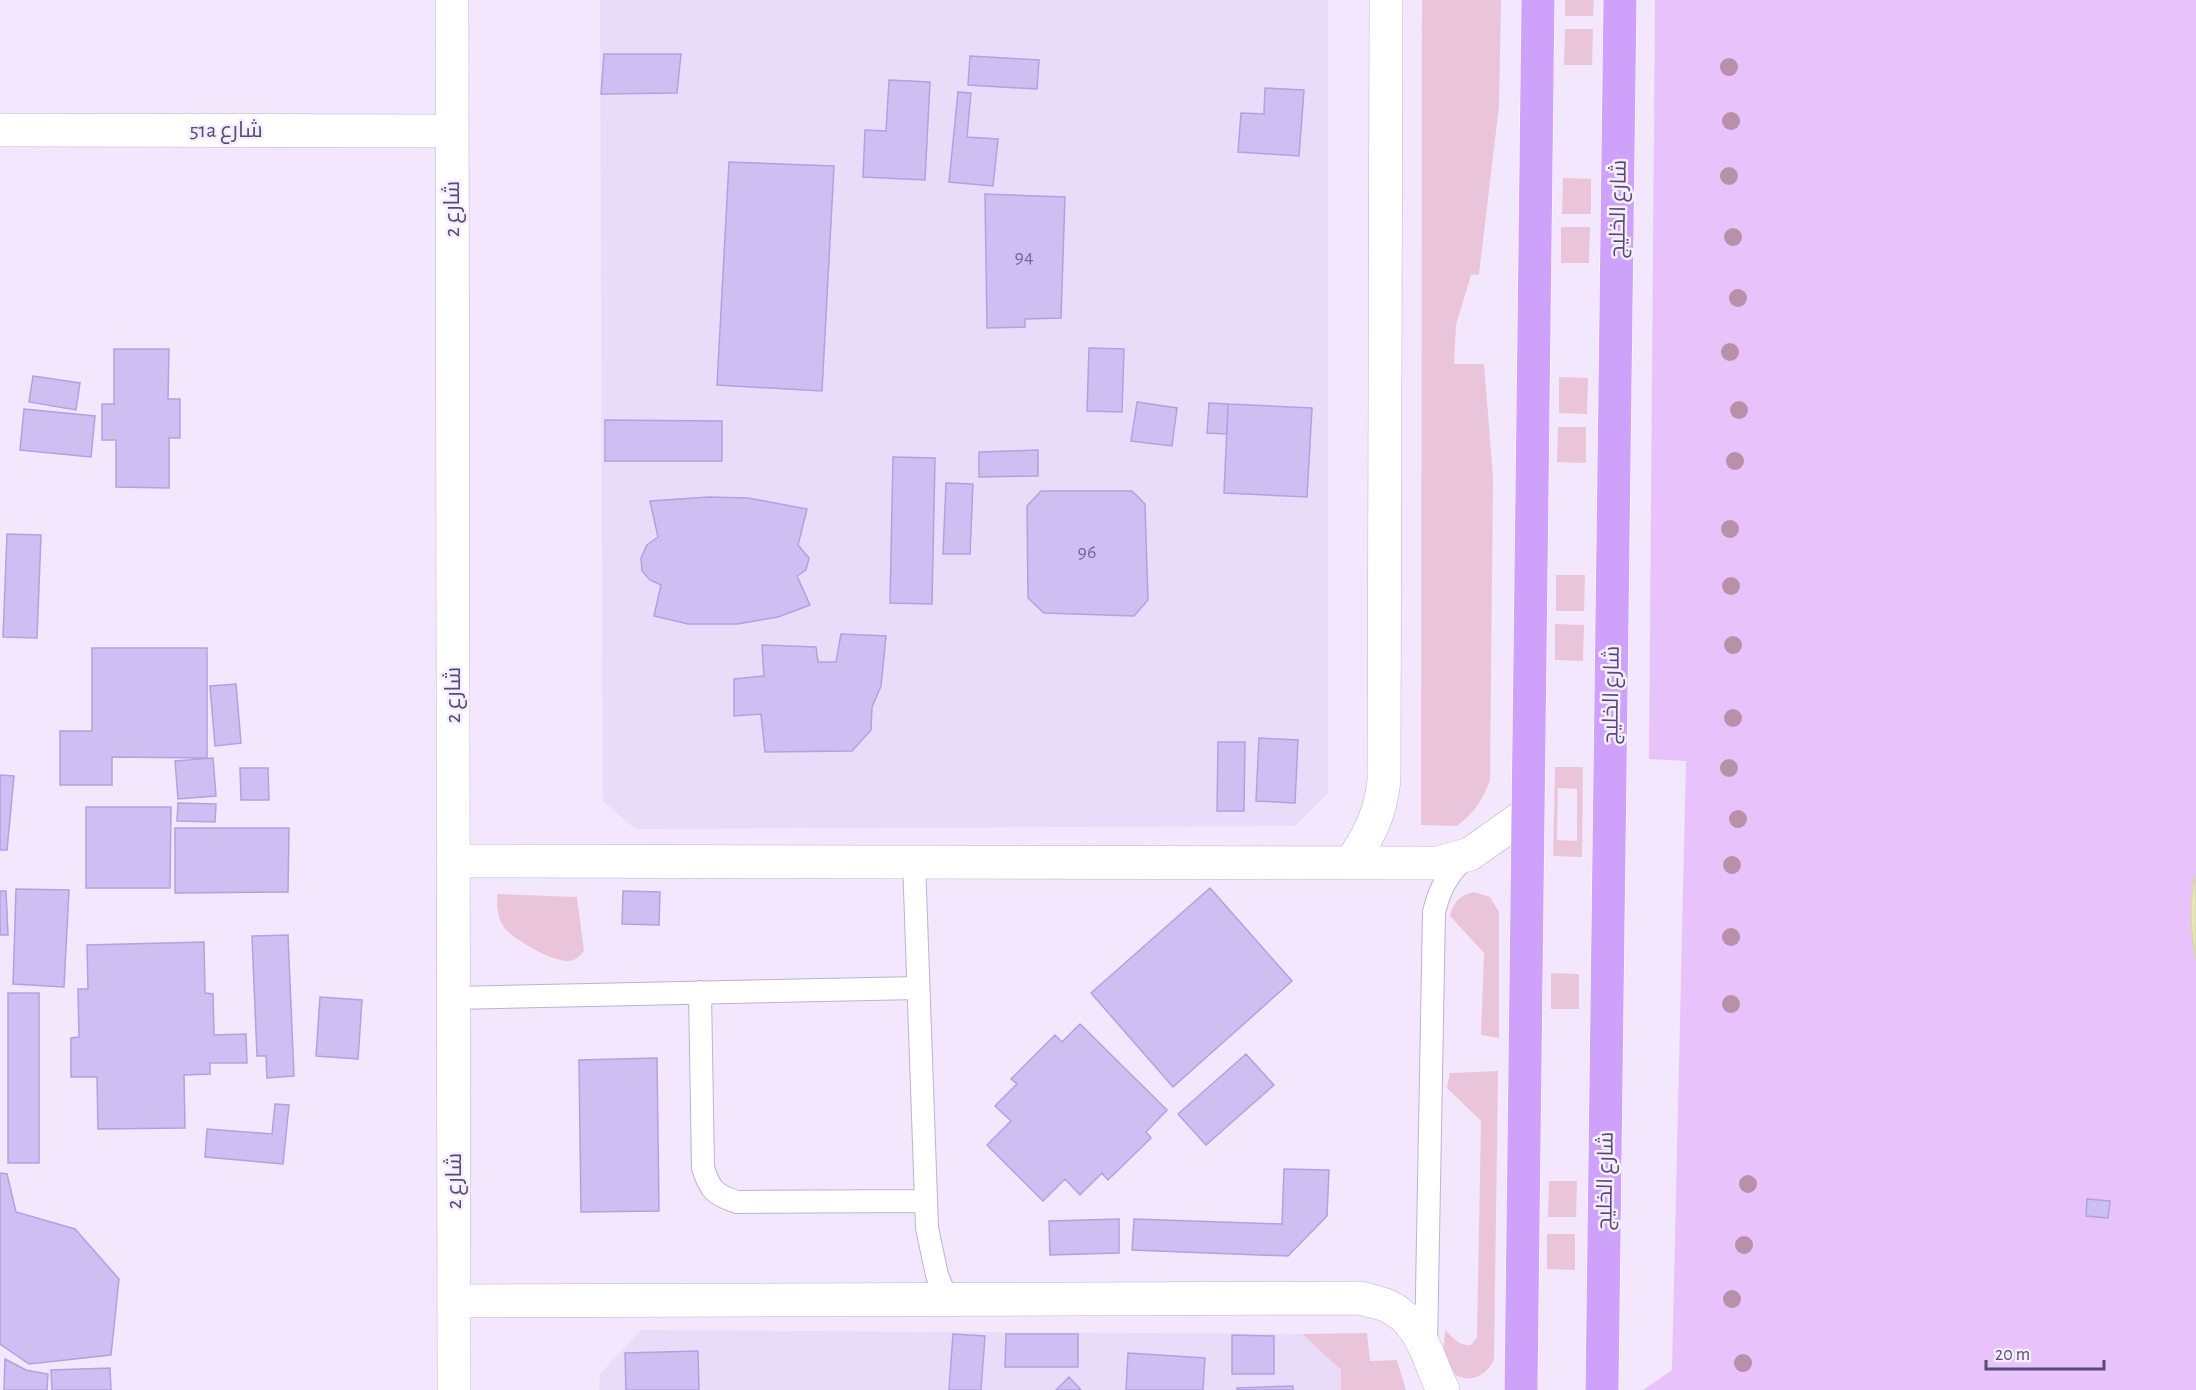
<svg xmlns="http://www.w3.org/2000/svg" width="2196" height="1390" font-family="'Alegreya Sans',Cairo,sans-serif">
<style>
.residential{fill:#e9dcf9}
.green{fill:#eac5d9;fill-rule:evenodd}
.sand{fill:#e8c2fb}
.water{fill:#e5e6bb;stroke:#d6d8a2;stroke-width:1.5}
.building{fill:#cdbff1;stroke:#b2a0e4;stroke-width:1.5}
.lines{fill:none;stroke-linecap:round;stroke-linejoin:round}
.lane-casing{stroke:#bdb2d3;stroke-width:24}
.street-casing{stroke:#bdb2d3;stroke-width:34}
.primary-casing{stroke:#fff;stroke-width:34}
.lane{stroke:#fff;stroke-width:22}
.street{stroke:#fff;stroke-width:33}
.primary{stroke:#cea1fa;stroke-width:33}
.tree{fill:#b890a8}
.labels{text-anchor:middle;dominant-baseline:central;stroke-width:5;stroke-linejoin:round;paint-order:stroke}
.number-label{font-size:20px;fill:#746895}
.street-label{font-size:22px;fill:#564b76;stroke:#f6eeff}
</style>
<rect width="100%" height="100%" fill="#f2e7fc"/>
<path class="residential" d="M600,0h728v793l-33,33 -660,3 -32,-28z
M641,1330l661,4 39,36v20h-742l1,-16z"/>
<path class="green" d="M1422,0h79l-2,106 -20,168 -8,1 -15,50 -2,39h30l9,113 -3,303c-7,20 -16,33 -33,46l-36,-1z
M1565,0h29l-1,16h-28z
M1565,29h28l-1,36h-28z
M1563,178l28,1v35h-29z
M1561,227h29l-1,36h-28z
M1559,377l29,1 -1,36 -28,-1z
M1558,427h28v36l-29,-1z
M1556,575h29l-1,36h-28z
M1555,624l29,1 -1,36 -28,-1z
M1555,767h28l-1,90 -29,-1zM1558,788l19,1v52l-20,-1z
M1474,892l16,5 9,15v126l-18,-3 3,-82 -34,-37c3,-14 10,-21 24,-24z
M497,894l80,3 7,54c-4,5 -8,9 -15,10 -16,1 -57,-22 -66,-35 -6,-10 -6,-21 -6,-32z
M1551,973l28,1v35h-28z
M1498,1071l-4,289c-12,24 -41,26 -50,-2 -2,-7 1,-20 1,-28 8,7 14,17 26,15l6,-8 4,-216 -34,-33 3,-15z
M1549,1181h28l-1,36h-28z
M1547,1234h28v36l-28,-1z
M1367,1333l3,28 27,-1 9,30h-65v-20l-39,-36z"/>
<path class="sand" d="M1655,0h541v875l-4,60 4,25v430h-553l29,-20 14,-609 -37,-2z"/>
<path class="water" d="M2196,875v85c-5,-28 -8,-57 0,-85z"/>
<path class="building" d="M604,54h77l-4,39 -76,1z
M970,56l69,4 -2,29 -69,-4z
M889,80l41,2 -5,98 -62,-3 2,-47 21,1z
M1265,88l39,2 -5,66 -61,-4 3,-39 23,1z
M958,92l13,1 -4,44 31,2 -5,47 -44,-4z
M729,162l105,4 -12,225 -105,-6z
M985,194l80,3 -4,121 -36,1v8l-38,1z
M1089,348l35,1 -2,63 -35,-1z
M114,349h55l-1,50h12v39h-11v50l-53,-1v-47h-14v-36h12z
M33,376l47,7 -4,27 -47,-8z
M1137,402l40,6 -5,38 -41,-5z
M1209,403l19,1 -1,30 -20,-1z
M1228,404l84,4 -5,89 -83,-4z
M24,409l71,7 -4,41 -71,-7z
M605,420l117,1v40h-117z
M1038,450v26l-59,1v-25z
M893,457l42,1 -3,146 -42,-1z
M946,483l27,1 -3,70h-27z
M1041,491h91l13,13 3,96 -14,16 -90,-3 -16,-15 -1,-92z
M709,497l39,1 59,11 -9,36 11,13 -3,12 -9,6 13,29 -32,12 -41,7h-49l-34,-8 7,-31 -11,-5 -8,-9 -1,-13 6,-13 11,-8 -8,-36z
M7,534l34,1 -4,103 -34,-1z
M841,634l45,2 -5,50 -9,21 -1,23 -19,21 -87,1 -4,-38 -27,2v-37l30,-3 -2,-31 54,2 2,15h18z
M92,648h115v110l-95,-1v28h-52v-54h32z
M236,684l5,59 -26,3 -5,-60z
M1259,738l39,2 -3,63 -39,-2z
M1218,742h27l-1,69h-27z
M213,758l3,38 -38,3 -3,-38z
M240,768h28l1,32h-28z
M0,775l14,1 -7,74h-7z
M178,803l38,1 -1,18 -38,-1z
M86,807h85l-1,81h-84z
M175,828h114l-1,64 -113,1z
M1210,888l82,93 -119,106 -82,-94z
M16,889l53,1 -5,97 -51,-3z
M0,891h6l2,44h-8z
M623,891l37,1 -1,33 -37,-1z
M288,935l6,141 -27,2 -1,-22h-9l-5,-120z
M204,942l1,51 8,1 1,41 32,-1 1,29h-37v11l-26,1 1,53 -87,1 -1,-52h-26v-39l8,-1 -1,-48h10l-1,-44z
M8,993h31v170h-31z
M320,997l42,3 -4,59 -42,-3z
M1080,1024l87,86 -21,22 5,6 -43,42 -6,-7 -22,22 -15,-16 -22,22 -56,-56 24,-24 -16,-15 22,-22 -6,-5 44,-44 7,7z
M1246,1054l28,31 -68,60 -28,-31z
M657,1058l2,153 -78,1 -2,-152z
M275,1104l14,1 -6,59 -78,-7 2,-28 65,5z
M1284,1169l45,1 -2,46 -39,40 -156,-6 2,-31 148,5z
M0,1173l7,1 9,38 59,17 44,50 -8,76 -82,9 -29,-20z
M2087,1199l23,2 -2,17 -22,-2z
M1119,1219v34l-69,2 -1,-34z
M953,1334l32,2 -4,54h-32z
M1006,1334h72v33h-73z
M1232,1335l42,1v38h-42z
M698,1351l1,39h-73l-1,-37z
M1128,1353l77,5 -2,32h-77z
M5,1359l21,11 22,4 -1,16h-43z
M110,1368l1,22h-59l-1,-20z
M1069,1377l12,13h-25z
M1293,1386v4h-56v-2z"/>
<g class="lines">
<defs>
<path id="lane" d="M914,861l13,367 10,47 10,25
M700,992l3,176c7,22 12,27 34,34l189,-1
M454,998l464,-10
M1426,1347l8,-435c6,-24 14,-39 32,-55"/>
<path id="street" d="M452,0l2,1390
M0,130l452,1
M453,861l985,2 32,-9 58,-41
M1351,863c19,-30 29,-47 33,-83l2,-780
M454,1301l907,-3c8,3 18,4 27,8 35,17 39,52 55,84"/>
<path id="primary" d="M1521,1390l17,-1390
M1602,1390l18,-1390"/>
</defs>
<use href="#lane" class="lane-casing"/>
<use href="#street" class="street-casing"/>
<use href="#primary" class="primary-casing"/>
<use href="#lane" class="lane"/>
<use href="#street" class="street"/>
<use href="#primary" class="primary"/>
</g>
<g class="tree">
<circle cx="1729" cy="67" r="9"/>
<circle cx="1731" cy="121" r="9"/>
<circle cx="1729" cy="176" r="9"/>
<circle cx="1733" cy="237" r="9"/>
<circle cx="1738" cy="298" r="9"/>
<circle cx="1730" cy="352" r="9"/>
<circle cx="1739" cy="410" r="9"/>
<circle cx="1735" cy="461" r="9"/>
<circle cx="1730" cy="529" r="9"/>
<circle cx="1731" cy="586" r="9"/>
<circle cx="1733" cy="645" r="9"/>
<circle cx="1733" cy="718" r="9"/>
<circle cx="1729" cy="768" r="9"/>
<circle cx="1738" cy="819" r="9"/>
<circle cx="1732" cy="865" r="9"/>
<circle cx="1731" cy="937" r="9"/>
<circle cx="1731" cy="1004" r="9"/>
<circle cx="1748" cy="1184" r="9"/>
<circle cx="1744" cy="1245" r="9"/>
<circle cx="1732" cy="1299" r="9"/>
<circle cx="1743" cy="1363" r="9"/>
</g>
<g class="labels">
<g class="number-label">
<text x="1024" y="257">94</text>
<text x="1087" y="552">96</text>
</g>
<g class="street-label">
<text x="226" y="130">51a شارع</text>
<text transform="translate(452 209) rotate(-90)">شارع 2</text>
<text transform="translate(1618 209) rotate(-89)">شارع الخليج</text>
<text transform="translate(453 695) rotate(-90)">شارع 2</text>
<text transform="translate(1611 695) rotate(-89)">شارع الخليج</text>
<text transform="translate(454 1181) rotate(-90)">شارع 2</text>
<text transform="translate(1605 1181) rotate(-89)">شارع الخليج</text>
</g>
</g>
<path d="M1986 1360v9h118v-9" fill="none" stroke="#564b76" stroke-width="3"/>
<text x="1995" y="1360" font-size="18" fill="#564b76" stroke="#f6eeff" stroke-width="4.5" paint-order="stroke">20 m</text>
</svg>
